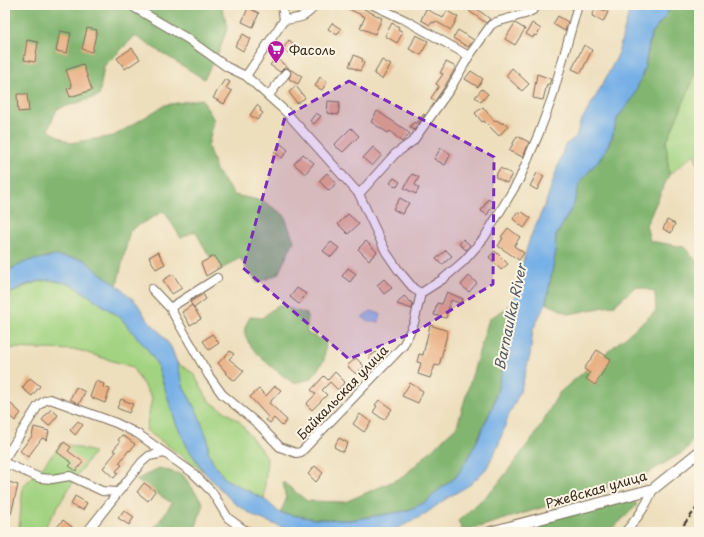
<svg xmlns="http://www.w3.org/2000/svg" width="704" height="537" font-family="'Playpen Sans',sans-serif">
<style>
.green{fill:#a2d381;stroke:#6e7e50}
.forest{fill:#81b56f;stroke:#5e7046}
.water{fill:#77b0e7;stroke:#596d82}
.building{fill:#e9b186}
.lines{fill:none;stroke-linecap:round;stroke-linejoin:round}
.minor-casing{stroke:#796955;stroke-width:10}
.major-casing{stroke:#796955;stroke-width:12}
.minor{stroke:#fff;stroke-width:8}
.major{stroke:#fff;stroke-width:10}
.rail{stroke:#3b2a1e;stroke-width:2;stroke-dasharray:6 3;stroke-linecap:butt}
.marked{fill:#7b2cbf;fill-opacity:0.2;stroke:#7b2cbf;stroke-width:3;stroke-dasharray:8 5;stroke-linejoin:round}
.labels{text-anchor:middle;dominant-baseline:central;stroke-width:4;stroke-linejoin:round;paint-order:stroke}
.poi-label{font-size:13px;fill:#3b2a1e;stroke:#fcf5e5;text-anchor:start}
.street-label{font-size:13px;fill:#3b2a1e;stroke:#fcf5e5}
.water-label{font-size:14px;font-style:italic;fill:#505964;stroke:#fcf5e5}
</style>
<rect width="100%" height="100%" fill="#fcf5e5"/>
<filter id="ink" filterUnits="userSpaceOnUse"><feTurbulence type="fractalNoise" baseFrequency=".025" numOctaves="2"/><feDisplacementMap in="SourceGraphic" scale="8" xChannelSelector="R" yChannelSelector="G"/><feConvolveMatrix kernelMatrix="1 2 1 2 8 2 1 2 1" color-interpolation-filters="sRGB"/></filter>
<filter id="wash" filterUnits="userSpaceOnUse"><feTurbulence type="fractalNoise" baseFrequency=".012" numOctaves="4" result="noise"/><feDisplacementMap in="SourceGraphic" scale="16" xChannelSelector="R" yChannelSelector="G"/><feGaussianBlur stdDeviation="0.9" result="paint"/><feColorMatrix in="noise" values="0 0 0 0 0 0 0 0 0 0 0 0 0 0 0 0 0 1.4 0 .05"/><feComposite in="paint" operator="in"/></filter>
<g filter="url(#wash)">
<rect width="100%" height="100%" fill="#eddebc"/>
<path class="green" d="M699,66v101l-5,-13 -25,21 -3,-32z
M50,280l17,3 12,6 41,28 28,33 9,14 19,59 12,25 16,24 -58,-42 6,-32 -20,-31 -54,-17 -73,-2v-45l2,-7c14,-8 27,-15 43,-16z
M177,363l16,10 16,28 30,20 28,37 -3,41 -39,-20 -11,-15 -6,-13v-11l-10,-26 -14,-26z
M62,443l32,9 -18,25 -34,55h-9l-14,-5 4,-41 20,-20z"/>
<path class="forest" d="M5,5h220l-3,4 6,17 -10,28 -14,25 -69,-43 -31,30 -5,30 -42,13 -9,21 22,13 44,-7 51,-31 37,-6 12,21 -6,26 8,24 18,25 29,6 21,14 10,26 -16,33 -21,9 -17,-25 -22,13 -23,-40 -14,7 -17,-27 -34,19 -13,55 -17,-12 -72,-12 -23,11z
M671,5h28v61l-33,77 3,32 -23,50 4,16 34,6 15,17v166l-14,21 -44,26 -178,55 -5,-11 36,-32 43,-57 22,-39 97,-82 -1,-19 -19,-6 -21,19 -46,9 -23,-11 9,-47 1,-20 18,-32 6,-22 23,-27 9,-18 6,-20 15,-19 11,-28 7,-36 14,-17z
M513,304l-11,68 -9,34 -24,52 -13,19 -16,12 -14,13 -20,9 -56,9 -35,-1 -35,-6 6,-13 -3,-18 24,19 38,1 58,-25 54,-51 32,-107z
M278,305l29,9v19l19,9 -2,18 -13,19 -18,4c-13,-10 -52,-36 -48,-55 1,-4 4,-8 5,-11l12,1z
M159,468l24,7 20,28 -8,27v2h-43l20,-29 -36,-23z
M632,498l5,7 -28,27h-107z"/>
<path class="water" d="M631,5h40l-6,12 -14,17 -7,36 -11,28 -15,19 -6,20 -9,18 -23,27 -6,22 -18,32 -1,20 -9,47 -13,26 -3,26 -9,34 -13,28 -10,29 -12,23 -15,15 -24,14 -25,18 -30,15 -97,1 -39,-15 -22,-14 -30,-31 -16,-24 -12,-25 -19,-59 -9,-14 -28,-33 -41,-28 -12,-6 -17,-3 -11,1 -16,5 -16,10 -2,7v-31l23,-11 27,-5 28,3 17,14 17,12 20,18 9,15 12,12 13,17 6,16 7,25 14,26 10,26v11l6,13 11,15 39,20 16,14 35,6 35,1 56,-9 20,-9 14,-13 16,-12 12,-19 9,-17 16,-35 9,-34 11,-68 7,-32 10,-34 16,-36 19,-57 11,-8 4,-14 19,-32 18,-34z
M371,311l10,3 -2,8h-10l-7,-5z"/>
<g id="blocks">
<path class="building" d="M341,5h15l26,13 -7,16 -15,-6 5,-11z
M473,6l17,13 -4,4 -17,-12z
M596,7l12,5 -5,10 -11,-6z
M248,8l11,5 -6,14 -11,-5z
M426,9l17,9 4,-7 11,6 -7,13 -16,-9 -1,2 -2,-1 -2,3 -9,-5z
M558,16l10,6 -3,9 -12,-7z
M332,23l9,6 -4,6 -9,-6z
M392,23l7,4 -1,2 5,3 -6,11 -12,-7z
M515,23l10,6 -10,16 -10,-6z
M532,23l9,6 -5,7 -2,-1 -1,3 -7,-4z
M87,28l10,2 -5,22 -10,-3z
M458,30l16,10 -6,7 -15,-9z
M60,31l11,2 -4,20 -11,-2z
M243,34l8,5 -8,12 -8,-5z
M416,35l12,6 -7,14 -12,-6z
M27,40l11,2 -3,20 -11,-2z
M289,40l5,4 -6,9 -5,-4z
M584,45l8,5 -11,23 -9,-4z
M132,48l8,11 -15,10 -8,-11z
M354,55l9,4 -1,2 2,2 -4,8 -11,-5z
M276,58l10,8h-1l4,2h-5l-4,4 -10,-7z
M382,60l9,5 -9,14 -8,-5z
M446,62l10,5 -11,19 -10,15 -4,-3 8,-12 -3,-2 7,-10 -3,-1z
M83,64l9,26 -22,7 -3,-8 5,-2 -6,-17z
M512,68l17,16 -7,7 -16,-15z
M289,69l13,7 -4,8 -9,-5 2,-6z
M471,71l12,8 -5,8 -13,-8z
M537,74l14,5 -2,6 -2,-1 -4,16 -10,-2z
M320,77l7,5 -5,8 -7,-4z
M225,79l5,3 -4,6 6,3 -8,13 -11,-6z
M296,86l9,12 -8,5 -8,-11z
M482,89l6,5 -7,8 -6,-5z
M17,94h10l2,17 -11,1z
M328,101l12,1 -2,13 -11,-2z
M257,105l4,4 -1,2 3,2 -6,7 -7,-5z
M483,107l12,15 1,-2 7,4 1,-2 4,4 -9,10 -15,-15 -2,1 -7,-9z
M377,111l26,17 7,6 -8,8 -12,-11 -2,2 -17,-11z
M316,113l5,3 -7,8 -4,-3z
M424,114l1,1 -11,15 -4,-3 4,-5 2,2z
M351,128l8,8 -16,16 -9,-7z
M517,136l12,6 -6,15 -14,-6z
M281,144l7,6 -6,8 -8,-6z
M373,147l9,8 -10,11 -9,-8z
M441,148l10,6 -6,11 -11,-6z
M303,154l11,9 -9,11 -11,-10z
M500,168l12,6 -5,9 -12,-6z
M327,173l9,10 -7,8 -10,-10z
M537,173l7,3 -7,14 -7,-4z
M412,174l7,3 -4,8 4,3 -3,6 -12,-6z
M394,178l6,4 -3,5 -7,-4z
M400,198l9,5 -7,11 -9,-5z
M488,199l6,4 -7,12 -6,-4z
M517,212l3,2 2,-2 9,6 -7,10 -11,-9z
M348,214l11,10 -11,10 -10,-10z
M667,220l8,4 -4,9 -8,-4z
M508,228l12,9 -6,9 10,7 -5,7 -21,-14 5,-8 -2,-1z
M463,239l7,6 -4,5 -7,-6z
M366,241l11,11 -8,8 -11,-11z
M331,242l8,6 -8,9 -8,-6z
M446,250l6,6 -10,9 -6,-6z
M495,251l13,13 -7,6 -12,-13z
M158,252l7,12 -9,5 -7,-12z
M214,256l7,11 -15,9 -5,-13z
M348,268l8,6 -6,8 -8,-6z
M173,274l9,14 -10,6 -9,-14z
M469,276l8,7 -8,9 -8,-7z
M384,279l8,9 -8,6 -7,-9z
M297,288l9,6 -7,10 -9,-7z
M447,292l16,7 -2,5 -10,-4 -5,18 -12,-3 3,-12 5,1z
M203,294l3,5 -12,9 -4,-6z
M404,296l9,8 -1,5 -15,-5z
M192,305l9,14 -11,6 -8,-13z
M430,325l18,6 -9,35 -4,-1 -5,13 -12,-4 3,-11 -4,-1 2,-8 4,1z
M212,334l7,9 -10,7 -6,-9z
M597,350l14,9 -16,26 -9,-6 4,-6 -6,-4z
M230,351l4,3 -5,5 15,12 -9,10 -10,-8 1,-1 -8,-9z
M376,352l6,8 -6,7 -7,-10z
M356,358l8,8 -8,8 -9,-8z
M335,372l10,10 -7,8 -8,-8 -8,8 5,5 -15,15 -6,-6 10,-10 -5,-4 13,-14 4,4z
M30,378l10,8 -8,10 -10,-8z
M96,381l8,3 -1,3 7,2 -5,14 -15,-6z
M410,383l13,8 -5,12 -16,-7z
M275,386l6,4 -12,13 10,9v1l8,7 -5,6 -8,-8 -4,5 -4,-3 2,-3 -18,-20 9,-8 7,7z
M76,387l9,5 -6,12 -9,-5z
M121,399l12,5 -4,9 -12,-5z
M379,400l13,9 -8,11 -11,-8 4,-6 -2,-1z
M11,404l10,9 -6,8 -10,-9z
M51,409l7,6 -9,11 -7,-6z
M360,414l11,8 -7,10 -11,-8z
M78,421l5,4 -8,10 -5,-5z
M34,427l15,4 -2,9 -5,-2 -14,19 -8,-6 12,-15z
M122,435l13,9 -5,7 -1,-1 -10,13 3,2 -6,6 2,2 -4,5 -11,-10 13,-16 -3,-2 7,-8 -2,-2z
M339,438l9,5 -5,9 -9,-5z
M64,442l7,5 -3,4 15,11 -7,9 -7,-5 3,-3 -15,-11z
M315,466l8,7 -7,9 -8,-8z
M9,482l9,3 -7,29 -6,-2v-17z
M144,483l11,8 -7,10 -11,-9z
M75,496l12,7 -4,7 -12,-5z
M124,510l10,7 -5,8 -11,-7z
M63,520l9,7 -4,5h-15z"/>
</g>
</g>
<g filter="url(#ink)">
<use href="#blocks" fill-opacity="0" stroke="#796955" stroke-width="1"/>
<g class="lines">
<defs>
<path id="minor" d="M130,5l58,34 39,28 19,9 39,35 74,83 27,58 13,19 15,18 7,4 22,-14 21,-18 20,-23 35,-58 20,-47 13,-35 26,-93
M373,5l34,16 62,35
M284,20c16,-2 22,-2 31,-15
M246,76l38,-56 -2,-15
M269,95l17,-22
M359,194l36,-40 18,-13 37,-52 19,-33 22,-31 5,-3 29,-8 8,-4 5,-5
M152,289l18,19 39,68 13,18 37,31 21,22 16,6 5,-1 4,-4 98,-102 11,-23 7,-30
M170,308l47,-30
M5,458l33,-52 6,-5 6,-2 66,24 22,11 55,39 19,19 16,26 15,11 8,3
M5,463l35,15 12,1 18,-3 32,15 15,1
M87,532l55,-70 7,-6 15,-3
M625,532c12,-13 22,-27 28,-43"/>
<path id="major" d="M490,532l163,-43 46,-37"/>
</defs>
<use href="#minor" class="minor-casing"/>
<use href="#major" class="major-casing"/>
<use href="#minor" class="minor"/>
<use href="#major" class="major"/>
<path class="rail" d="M678,532l21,-27"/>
</g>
</g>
<path class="marked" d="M349,81l145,76 -1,127 -76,47 -68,28 -106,-91 42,-151z"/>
<defs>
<symbol id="supermarket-pin" viewBox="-11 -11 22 30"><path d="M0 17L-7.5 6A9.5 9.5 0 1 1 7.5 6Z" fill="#b5179e" stroke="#fcf5e5"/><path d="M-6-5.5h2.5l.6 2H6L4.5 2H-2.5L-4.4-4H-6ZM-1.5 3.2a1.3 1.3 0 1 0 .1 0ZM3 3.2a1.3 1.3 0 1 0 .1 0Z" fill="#fff"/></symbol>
</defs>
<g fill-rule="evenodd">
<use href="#supermarket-pin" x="266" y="39" width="20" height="27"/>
</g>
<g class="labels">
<g class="poi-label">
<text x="289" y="49">Фасоль</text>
</g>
<g class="street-label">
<text transform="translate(342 392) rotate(-46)">Байкальская улица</text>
<text transform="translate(596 489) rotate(-16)">Ржевская улица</text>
</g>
<g class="water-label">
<text transform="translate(510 317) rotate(-78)">Barnaulka River</text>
</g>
</g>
<rect width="704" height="537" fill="none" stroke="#fcf5e5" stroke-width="20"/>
</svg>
